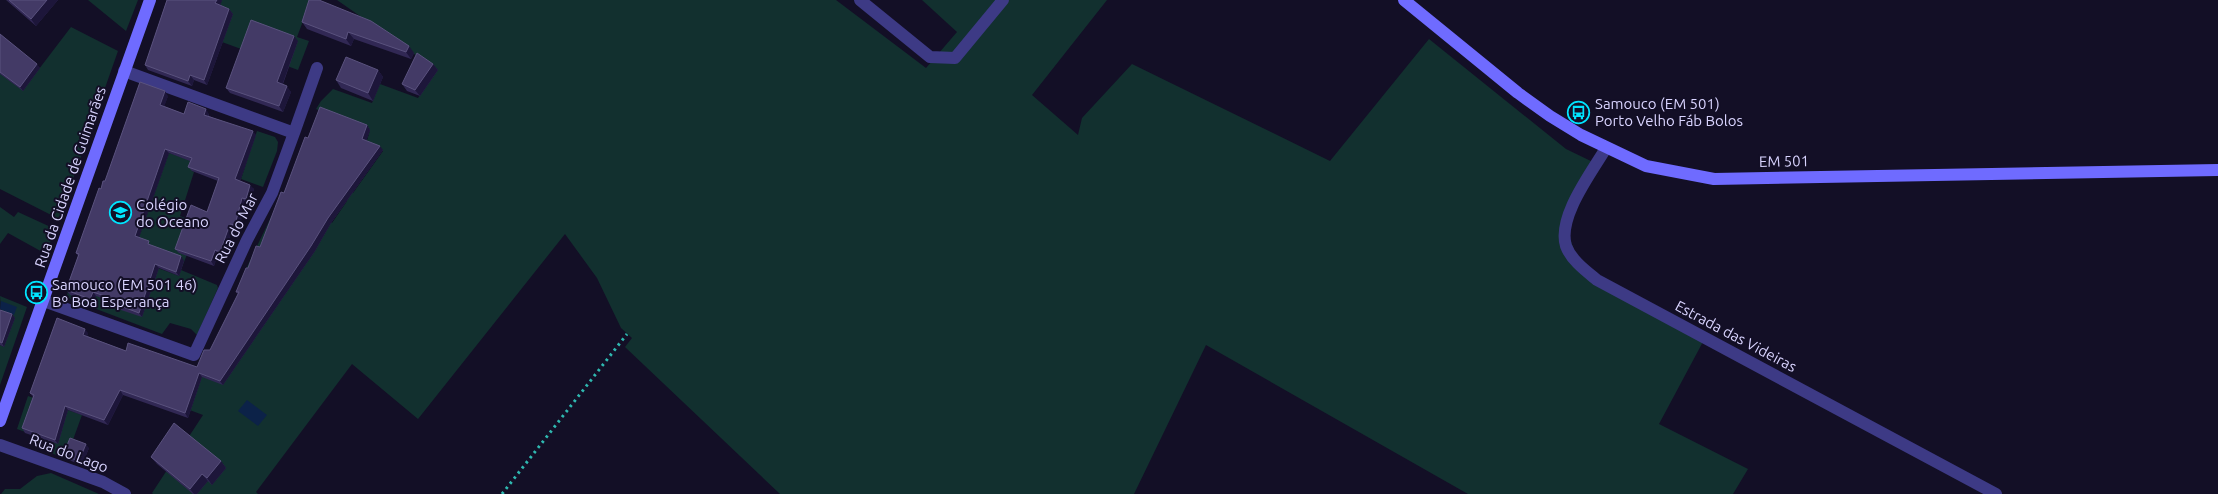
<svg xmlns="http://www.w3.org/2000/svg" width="2218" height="494" font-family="Ubuntu,sans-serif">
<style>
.green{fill:#12302f}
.water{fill:#0c2248}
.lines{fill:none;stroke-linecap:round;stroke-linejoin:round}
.path{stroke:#2fb8b0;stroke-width:3;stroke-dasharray:2.5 4;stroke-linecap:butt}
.minor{stroke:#3d3a85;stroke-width:12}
.secondary{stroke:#6f6bff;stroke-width:12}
.wall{fill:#312854}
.shaded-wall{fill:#1d163a}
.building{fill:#433a66;stroke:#5a527e}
.labels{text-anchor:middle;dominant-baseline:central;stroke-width:4;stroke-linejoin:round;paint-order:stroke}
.poi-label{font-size:15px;fill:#d9d4ff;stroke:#130f26;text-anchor:start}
.street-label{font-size:15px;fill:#d9d4ff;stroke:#130f26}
</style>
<rect width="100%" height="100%" fill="#130f26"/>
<path class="green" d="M88,0h50l-12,31z
M222,0h89l-14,37 12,4 -11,29 -76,-28 10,-28 -13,-6z
M337,0h499l90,68 31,-36 -35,-32h185l-75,95 46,40 4,-17 50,-54 198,97 99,-122 137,110 31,15 -32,61 15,41 125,72 -46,86 89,45 -15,25h-265l-262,-149 -72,149h-354l-155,-147 7,-9 -11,-10 -24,-50 -32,-44 -147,185 -66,-55 -96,128 2,2h-105l-1,-1 51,-78 -32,-12 33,-29 47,-101 -6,-2 26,-54 6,2h45l10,4 15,-22 -7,-3 3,-8 10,3 30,-42 -17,-7 4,-14 -54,-21 5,-8 12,-12 39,14 8,-19 38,14 19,-28z
M71,27l47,24 -59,168 -59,-30v-116l23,17z
M257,131l18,6 3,5 -1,9 -14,36 -22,-8z
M169,153l26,9 -3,9 2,1 -14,44 19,7 -18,47 36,15 1,3 -21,47 -6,-6 -21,-6 -8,11 -92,-35 -3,-4 5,-21c15,4 26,23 43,29v4l6,3 34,-43 24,9 2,-6 -43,-30z
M0,207l14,10 4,-5 37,17 -9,25 -38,-21 -8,11z
M0,296l27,11 -27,78v-40l4,2z
M28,396l54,19 -16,44 -17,-7 3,-10 6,2 -41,-15z
M51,473l48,21h-98l4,-5h15l17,-13z"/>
<path class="water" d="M1,301l16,6 -3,8 -14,-6z
M247,400l20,15 -9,11 -20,-15z"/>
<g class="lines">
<path class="path" d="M502,494l125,-160"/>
<path class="minor" d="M860,0l70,57 25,1 48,-58
M294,133l23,-65
M1606,148c-14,24 -49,69 -40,98 5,14 20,25 31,34l399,214
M44,301l150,54 53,-115 25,-47 22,-60 -170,-62
M0,445l103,37 22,12"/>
<path class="secondary" d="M1404,0l114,93 32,23 31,19 65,31 68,13 504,-9
M0,421l150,-421"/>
</g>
<path class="wall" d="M6,0h52l-22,26z
M167,0h55l-2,5 9,4 4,5 -26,71 -13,-5 -2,6 -44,-16 -3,-5z
M309,0l105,53 -3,6 -57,-20 -3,7 -44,-17 -5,-7z
M0,34l40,34 -17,23 -23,-17z
M298,41l-15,43 8,8 -8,20 -53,-19 -4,-5z
M433,64l5,6 -18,26 -13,-5 -5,-7z
M378,70l5,7 -10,24 -32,-13 -5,-8z
M168,96l-4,10 20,8h25v2l47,19 -16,46 14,8 -5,15 -3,-1 -8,27 -5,-2 -10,29 -5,-3 -4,12 -35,-13 -4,-4 32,-37 11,-31 -26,-10 -4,-4 2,-6 -21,-8 -30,84 13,9 32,15 -5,15 -20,-8 -17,49 -21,-7 -3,-5v-1l-22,-8 -3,8 -23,-9 -4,-5 12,-34 -2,-3 25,-64 4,-8z
M367,125l3,5 -4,11 17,9 -52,73 -16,28 -92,134 -21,-8 -14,41 -65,-23 -15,30 -40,-15 -10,34 -33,-11 -3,-5 11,-31 -3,-4 58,-60 -1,3 39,15 71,16 13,-17 28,-56 -2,-2 12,-24 12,-21 48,-109z
M0,310l12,4 3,4 -11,29 -4,-2z
M89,448l-7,17 -16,-6 -3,-4z
M151,457l70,4 5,7 -14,17 -4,-4 -11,13h-4l-36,-30z"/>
<path class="shaded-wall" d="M47,0h11l-22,26 -5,-7z
M217,0h5l-3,8 -4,-5z
M229,9l4,5 -26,71 -3,-5z
M348,32l6,7 -3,7 -5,-7z
M294,36l4,5 -17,47 -4,-6z
M409,46l5,7 -3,6 -5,-7z
M37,64l3,4 -17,23 -3,-4z
M433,64l5,6 -18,26 -5,-6z
M378,70l5,7 -10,24 -5,-8z
M190,75l4,5 -2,6 -4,-5z
M287,86l4,6 -8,20 -4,-6z
M165,91l3,5 -5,14 -3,-5z
M206,109l3,5 -2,5 -3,-4z
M367,125l3,5 -5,14 -3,-5z
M253,131l3,4 -17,49 -4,-5z
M380,146l3,4 -52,73 -16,28 -92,134 -3,-4 108,-163z
M165,149l4,4 -31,87 -3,-4z
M250,185l4,4 -5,15 -3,-5z
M242,198l4,5 -8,27 -3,-5z
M230,224l3,4 -10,29 -3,-5z
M215,250l3,4 -4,12 -3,-5z
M181,256l3,5 -5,15 -3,-4z
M155,264l4,4 -17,49 -3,-4z
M93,292l3,4 -3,8 -3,-5z
M12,314l3,4 -11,29 -2,-4z
M85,329l3,4 -2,6 -3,-4z
M199,373l3,4 -14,41 -3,-5z
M120,390l3,5 -15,30 -4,-5z
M65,406l3,4 -10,34 -3,-4z
M86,444l3,4 -7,17 -3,-4z
M221,461l5,7 -14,17 -5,-7z
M202,474l6,7 -11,13h-3l-4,-5z"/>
<path class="building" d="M9,0h38l-16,19z
M167,0h50l-2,3 14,6 -25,71 -14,-5 -2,6 -43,-16z
M309,0h10l52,21 38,25 -3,6 -58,-20 -2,7 -44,-17z
M251,20l43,16 -17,46 10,4 -8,20 -53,-18z
M0,34l37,30 -17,23 -20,-15z
M417,53l16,11 -18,26 -13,-6z
M346,57l32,13 -10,23 -32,-13z
M140,82l25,9 -5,14 24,9 4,-12 18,7 -2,6 49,16 -18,48 15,6 -4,14 -4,-1 -7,27 -5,-1 -10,28 -5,-2 -4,11 -36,-12 16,-44 16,7 12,-34 -31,-11 4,-9 -27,-9 -30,87 14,5 -1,3 33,12 -5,16 -21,-8 -16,49 -21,-8 1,-4 -26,-9 -3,7 -24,-9 13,-36 -3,-1 23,-65 2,1 2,-8h2z
M320,107l47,18 -5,14 18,7 -52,72 -17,28 -91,135 -21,-8 -14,40 -65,-23 -16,30 -39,-14 -10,34 -33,-12 12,-33 -4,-2 27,-75 28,11 -2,6 43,16 2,-8 69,24 7,-17h6l29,-58h-3l10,-24h2l8,-22 4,1 21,-55 3,1 21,-56 3,1z
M0,310l12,4 -10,29 -2,-1z
M174,423l47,38 -14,17 -5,-4 -12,15 -39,-32z
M70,438l16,6 -7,17 -16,-6z"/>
<defs>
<symbol id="bus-ring" viewBox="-11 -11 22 22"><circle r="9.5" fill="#130f26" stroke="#00e5ff" stroke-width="1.5"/><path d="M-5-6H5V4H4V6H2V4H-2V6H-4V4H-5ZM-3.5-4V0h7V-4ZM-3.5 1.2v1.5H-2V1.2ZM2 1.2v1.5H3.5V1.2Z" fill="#00e5ff"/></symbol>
<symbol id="school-ring" viewBox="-11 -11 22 22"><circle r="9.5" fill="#130f26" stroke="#00e5ff" stroke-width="1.5"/><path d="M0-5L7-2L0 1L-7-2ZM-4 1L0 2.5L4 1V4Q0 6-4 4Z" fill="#00e5ff"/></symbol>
</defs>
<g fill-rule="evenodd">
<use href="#bus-ring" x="1566" y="100" width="25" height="25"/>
<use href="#school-ring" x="108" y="200" width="25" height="25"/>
<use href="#bus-ring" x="24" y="280" width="25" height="25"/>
</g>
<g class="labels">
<g class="poi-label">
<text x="1595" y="103">Samouco (EM 501)<tspan x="1595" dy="17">Porto Velho Fáb Bolos</tspan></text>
<text x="136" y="204">Colégio<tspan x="136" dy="17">do Oceano</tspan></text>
<text x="52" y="284">Samouco (EM 501 46)<tspan x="52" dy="17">Bº Boa Esperança</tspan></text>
</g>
<g class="street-label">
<text transform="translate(1784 161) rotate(-1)">EM 501</text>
<text transform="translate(70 177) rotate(-71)">Rua da Cidade de Guimarães</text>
<text transform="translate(236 228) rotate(-63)">Rua do Mar</text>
<text transform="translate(1736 336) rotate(28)">Estrada das Videiras</text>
<text transform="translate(69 453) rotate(21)">Rua do Lago</text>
</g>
</g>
</svg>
